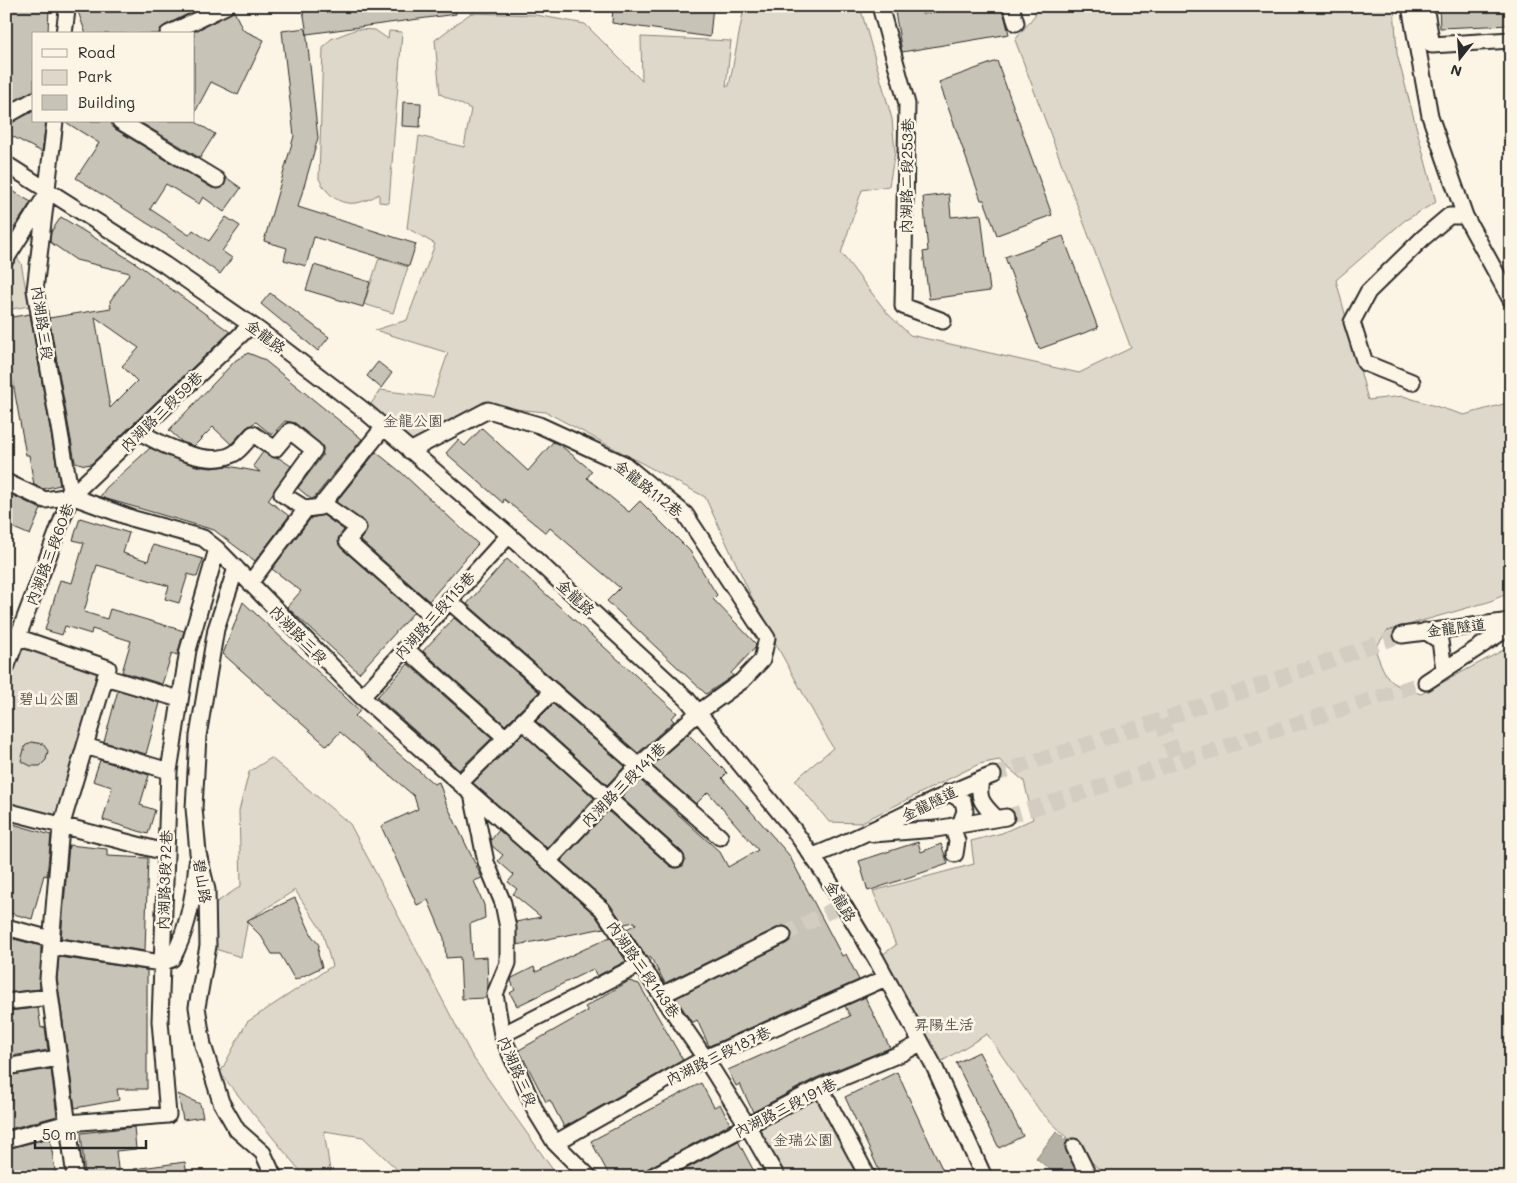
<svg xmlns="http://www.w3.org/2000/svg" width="1517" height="1183" font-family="Mali,'LXGW WenKai TC',sans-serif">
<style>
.green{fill:#ded8ca;stroke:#84827a}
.water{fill:#b4b0a5;stroke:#7d7b74}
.building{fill:#c8c3b7;stroke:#2b2b2b;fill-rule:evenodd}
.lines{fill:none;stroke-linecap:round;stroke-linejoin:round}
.minor-tunnel{stroke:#d2cdc0;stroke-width:15;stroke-dasharray:15 8;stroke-linecap:butt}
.minor-casing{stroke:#2b2b2b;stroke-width:19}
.minor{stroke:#fcf5e5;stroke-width:15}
.labels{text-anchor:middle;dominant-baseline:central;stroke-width:5;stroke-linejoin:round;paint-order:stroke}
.street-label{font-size:15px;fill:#2b2b2b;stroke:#fcf5e5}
.park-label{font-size:15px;fill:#585653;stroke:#fcf5e5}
</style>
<rect width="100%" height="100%" fill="#fcf5e5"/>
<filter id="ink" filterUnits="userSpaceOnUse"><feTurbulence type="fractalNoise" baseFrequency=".02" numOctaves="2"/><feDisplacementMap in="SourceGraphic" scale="10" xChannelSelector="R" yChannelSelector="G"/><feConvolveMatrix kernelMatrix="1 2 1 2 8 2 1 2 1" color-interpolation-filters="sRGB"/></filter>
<g filter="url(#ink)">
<path class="green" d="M1035,6h359l3,48 39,148 -32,19 -68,59 32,120 35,-4 61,19 47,-13v190l-23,10 -101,29 -12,18c12,33 14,35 46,45l90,-48v531h-404l-67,-66 -53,-77 -53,32 -58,-107 20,-14 -23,-54 101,-27 -3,-23 31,-8 31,-14 -9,-38 -25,-21 -20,4 -119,59 -31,-1 -34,-42 38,-32 -72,-131 -56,-120 -159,-85 -64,-6 -72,45 -44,-39 14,-22 53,7 15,-44 -73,-23 32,-10 28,-76 -28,-16 12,-92 45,11 7,-38 -31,-15 -5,-54 36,-27 65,2 49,9 57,57 -1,-44 90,4 -5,45h3l15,-78 117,2 31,109 3,33 -6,34 -27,4 -21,63 47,61 22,21 169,38 52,-25 -116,-308 20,-25z
M357,29l18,1 13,9 1,-8 13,1 -13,171 -10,-1v-8c-25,15 -45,13 -60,-15l4,-131 8,-9z
M15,255l6,8 8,43 -23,4v-41z
M379,258l29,9 -15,46 -29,-9z
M18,641l84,29 -44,154 -52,-15v-134z
M271,758l79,66 122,232 86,121h-153l-42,-40 -39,-6 7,46h-26l-85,-104 27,-51 85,-56 -10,-35 -27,-41 -47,30 -7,37 -29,-9 2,-44 27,-18 -2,-75 10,-39z
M820,1087l48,90h-91l-30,-52z"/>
<path class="water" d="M1057,1131l13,13 16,33h-27l-23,-19z"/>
<path class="building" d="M6,6h43l-1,28h-14v57l-28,14z
M76,6h128l-40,20 -5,8h-73z
M331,6h124l1,8 -149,20 -1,-5 12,109 -20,69 118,37 -7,22 -95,-29 -8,29 -22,-6 3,-12 -23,-7 30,-105 -12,-105 24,-3 -3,-18z
M613,6h100l-3,31 -98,-14z
M894,6h26l2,8 48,-8h32l7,28 -107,18z
M1439,6h72v19l-71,3z
M234,11l9,19 21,10 -26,55 -27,-13 -17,32v-80h-4z
M997,61l55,154 -55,20 -13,-35h-3l-42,-118z
M403,102l18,1 -1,24 -18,-1z
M34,111v10h12l-4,31 -36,-19v-8z
M64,121h47l4,8 97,59h10l5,-10 14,10 -17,24 -21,-15 -4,7 -33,-20 -16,25 39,26 4,-5 16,11 17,-24 14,9 -18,25 10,7 -12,16 -51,-37 -93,-59 23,-35z
M138,121h56l21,13 -15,24z
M6,187l25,15 -17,26 -8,-5z
M949,194l2,23 30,-3 9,77 -61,8 -6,-47 5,-1 -5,-54z
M61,217l76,47 93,68 -139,132 -6,1 -10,-3 -26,-144 62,-10 -1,-7 20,-28 -54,-13 -26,-18 1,-10zM95,317l44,31 -17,18 15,15 -27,27z
M1063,236l35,92 -59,21 -34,-92z
M314,265l56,17 -7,25 -57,-17z
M270,293l59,44 -11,14 -57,-47z
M30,314l30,171 -17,4 -9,-4 -5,-30h-3l-15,-83 -5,1v-55z
M248,353l15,6 99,80 -48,59 -3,1 -13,-11 24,-32 1,-9 -28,-24 -10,-2 -13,14 -16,-13 -10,6 -15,16 -18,-17 -19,19 -12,-4 -13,-12 67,-70z
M378,362l14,11 -11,15 -14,-12z
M482,428l46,43 25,-29 7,3 32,26 -5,7 42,34 11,-11 50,50 27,44 -4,4 43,45 -1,4 -24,25 2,3 -27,18 -99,-93 13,-13 -70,-60 -4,5 -42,-34 -1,4 -57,-50 12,-13 7,6z
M150,448l46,18 15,2 17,-2 32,6 -7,-6 10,-14 11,6h5l12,8 -23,34 21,16 -34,45 -41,-31 -114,-33 6,-9z
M376,452l26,21 76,71 -49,57 -69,-61 7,-10 -1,-6 -30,-22z
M6,492l35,17 -11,26 -21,-9 4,-10 -7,-4z
M323,515l21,15 -6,9 3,9 73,64 -55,61 -72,-66 14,-16 -29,-22 39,-51z
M80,518l49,15 -6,20 25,8 5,-16 50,14 -6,18 -9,-3 -9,29 -14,-4 4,-13 -72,-21 -13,47 23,7 3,-10 74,22 -7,24 -5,-2 -10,31 -40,-12 9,-31 -39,-12 -1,5 -26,-8 -3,9 -17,-5 15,-50 12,3 12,-40 -11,-3z
M507,559l170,154 -6,5 3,3 -36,32 -171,-149z
M243,602l117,109 -5,5 79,68 5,-2 7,21 36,75 -8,3 10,24 1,13 -15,6 2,34 15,-1 1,29 -2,12 -24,1 -2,-42 -14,1 -2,-20 -16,-38 -11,5 -36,-79 37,-17 -4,-13 -74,-64 -13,14 -104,-92z
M454,618l85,74 -34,33 -82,-74z
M408,664l84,74 -33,32 -82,-73z
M118,690l42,13 -14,51 -42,-12z
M553,704l72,62 -18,19 -71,-64z
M523,734l71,64 -47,50 -74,-65z
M688,734l39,39 -5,5 67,77 53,101 4,-2 13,26 -150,66 -12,-26 -5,3 -16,-25 111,-55 5,-7 -1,-6 -7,-4 -5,1 -114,56 -14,-25 -5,-2 -19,-27 9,-5 -1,-2 -11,2 -16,-22 -47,-41 47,-50 62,55 5,2 8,-2 2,-6 -3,-8 -61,-55 18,-18 81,73 8,15 30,-17 -50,-58 -12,12 -44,-38z
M31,742l12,2 5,7 -2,9 -6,6h-9l-10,-5 4,-15z
M100,760l49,15 -9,30 15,5 -7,24 -45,-14 9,-33 -19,-6z
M6,822l45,13 -4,41 -3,-1 -12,44 -26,-7z
M499,830l96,85 9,13 -87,17 -1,-23 25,-5 -28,-23 4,-5 -9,-7 6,-7 -16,-14 5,-6 -11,-9 -1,-6z
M918,842l3,10 20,-8 7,20 -80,27 -9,-30z
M69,845l38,4v7l41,2 -3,93 -84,-13z
M295,898l17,38 7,9 -1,9 4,13 -27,13 -15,-26h-8l-11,-18 -15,-15z
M6,937l35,9 -1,43 -34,4z
M610,937l16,24 -29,15 -4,-7 -76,37 -7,-13 5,-3 -4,-9 1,-3 22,-11 2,5z
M59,957l88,13v119h-30l2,11 -44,8 -18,-129z
M629,981l10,3 44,76 -119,67 -14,-27 -4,2 -27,-52 69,-39 -3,-4z
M865,997l25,51 -74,30 -63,34 -13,-28 -4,2 -8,-16 122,-54 -5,-10z
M38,1008l3,20 4,-1 3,23 -42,7v-46z
M979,1052l44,84 -24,12 -43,-85z
M51,1069l6,47 -51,14v-54z
M897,1072l29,63 20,42h-64l-10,-22 -27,-58z
M701,1083l13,24 6,-3 10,20 -83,45 -5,8h-32l-19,-36z
M178,1094l22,10 3,13 -20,3z
M134,1127l2,22 -20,2 3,26h-34l-4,-44z
M50,1138l6,39h-50v-28z
M738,1141l19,36h-86z
M185,1162l2,15h-53v-8z"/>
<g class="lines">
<path class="minor-tunnel" d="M1161,720l16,41
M993,775l168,-55 241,-85
M1006,817l420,-135
M783,935l59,-30"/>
<defs>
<path id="minor" d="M880,6l27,98 -4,202 40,15
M1011,6l5,17
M1410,6l20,110 35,100 46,84
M1425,6l7,39 79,-5
M64,34l3,-24 -2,-4
M168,34l58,-28
M6,116l28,-16
M55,121l-20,169 36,206
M120,121l97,59
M6,164l159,101 95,66 106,81 143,123 178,164 106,130 33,47 50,83 58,107 50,111
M6,259l39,-62
M1412,382l-47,-19 -13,-41 16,-30 55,-54 26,-22h16
M140,432c22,13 68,36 93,22 7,-3 14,-14 20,-20l22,15 15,-18 24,19 -32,44 24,15
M410,451l78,-41 51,15 85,39 61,50 82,124 -5,22 -20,21 -43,31 -61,54 -89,94
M6,482l39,18 26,-4 63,23 69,19 14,11 145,148 240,212 103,149 42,67 30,52
M322,503l36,25 -11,13 86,76
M236,568l-20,61 -18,107 -4,72 4,45 9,37 1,56 -11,61 6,38 18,57 16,28 26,23 11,24
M250,583l56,-74 14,-2 63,-79
M448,600l272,237
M1425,631l15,10 4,28
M1402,635l109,-14
M17,637l91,31 -47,159 -13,152 27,198
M405,648l101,90
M6,668l65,-172 180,-171
M105,677l74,22
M1426,682l85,-56
M362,697l147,-162
M523,722l153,137
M85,746l84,25
M981,780c-4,20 2,24 15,38
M460,783l93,-92
M948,792l15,9 2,10 -5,14
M472,794l14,68 17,41 5,25v35l-13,31 7,41 34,77 19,31 34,34
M6,811l159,41
M952,826l5,15 -2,13
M873,834l63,-5 70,-12
M813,856c62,-24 118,-58 180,-81
M6,927l45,12
M51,946l110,17 11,-4c16,-29 22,-63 25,-96
M662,995l121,-60
M6,1002l44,-5
M502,1035l139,-71
M6,1067l52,-9
M820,1087l48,90
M6,1140l62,-17 100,-8 -8,-94 9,-250 19,-121 29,-101
M555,1143l150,-85 181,-80
M1074,1147l15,30
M651,1177l169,-90 82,-34 19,-10"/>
</defs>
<use href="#minor" class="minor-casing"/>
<use href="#minor" class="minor"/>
</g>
</g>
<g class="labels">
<g class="street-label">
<text transform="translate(906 176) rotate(-89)">內湖路二段253巷</text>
<text transform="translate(43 323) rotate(82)">內湖路三段</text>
<text transform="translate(266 336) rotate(37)">金龍路</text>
<text transform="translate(161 411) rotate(-44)">內湖路三段59巷</text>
<text transform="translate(649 488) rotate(38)">金龍路112巷</text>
<text transform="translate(49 554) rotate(-69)">內湖路三段60巷</text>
<text transform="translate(576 597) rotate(43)">金龍路</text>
<text transform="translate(434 615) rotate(-48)">內湖路三段115巷</text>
<text transform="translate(1456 627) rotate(-7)">金龍隧道</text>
<text transform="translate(299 634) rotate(46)">內湖路三段</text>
<text transform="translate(623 784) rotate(-45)">內湖路三段141巷</text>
<text transform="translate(929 803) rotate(-26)">金龍隧道</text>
<text transform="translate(164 880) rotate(-88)">內湖路3段72巷</text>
<text transform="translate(203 881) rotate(81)">碧山路</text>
<text transform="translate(841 901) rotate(59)">金龍路</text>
<text transform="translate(644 969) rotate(55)">內湖路三段143巷</text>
<text transform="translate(718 1055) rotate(-26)">內湖路三段187巷</text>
<text transform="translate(518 1071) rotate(67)">內湖路三段</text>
<text transform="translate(785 1107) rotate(-27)">內湖路三段191巷</text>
</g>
<g class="park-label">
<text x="413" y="420">金龍公園</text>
<text x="49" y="698">碧山公園</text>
<text x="944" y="1024">昇陽生活</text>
<text x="803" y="1139">金瑞公園</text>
</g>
</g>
<rect width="1517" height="1183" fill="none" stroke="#fcf5e5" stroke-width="25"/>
<rect x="12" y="12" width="1492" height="1158" fill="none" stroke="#2b2b2b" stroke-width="2" filter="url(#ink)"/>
<rect x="32" y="32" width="162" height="90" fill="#fcf5e5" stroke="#a8a49b"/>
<rect x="42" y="49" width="25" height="8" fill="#fcf5e5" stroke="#a8a49b"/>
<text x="78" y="58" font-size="15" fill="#2b2b2b">Road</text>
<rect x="42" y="70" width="25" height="15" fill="#ded8ca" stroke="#a8a49b"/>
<text x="78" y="82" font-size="15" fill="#2b2b2b">Park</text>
<rect x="42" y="95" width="25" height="15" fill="#c8c3b7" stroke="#a8a49b"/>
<text x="78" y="108" font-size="15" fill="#2b2b2b">Building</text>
<g transform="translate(1460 58) rotate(197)" stroke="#fcf5e5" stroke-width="4" paint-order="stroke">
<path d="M0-4L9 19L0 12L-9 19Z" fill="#2b2b2b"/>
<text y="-8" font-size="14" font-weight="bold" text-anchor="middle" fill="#2b2b2b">N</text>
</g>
<path d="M35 1140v8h111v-8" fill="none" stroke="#2b2b2b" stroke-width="2.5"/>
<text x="42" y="1140" font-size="15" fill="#2b2b2b" stroke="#fcf5e5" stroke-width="4" paint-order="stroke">50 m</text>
</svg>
